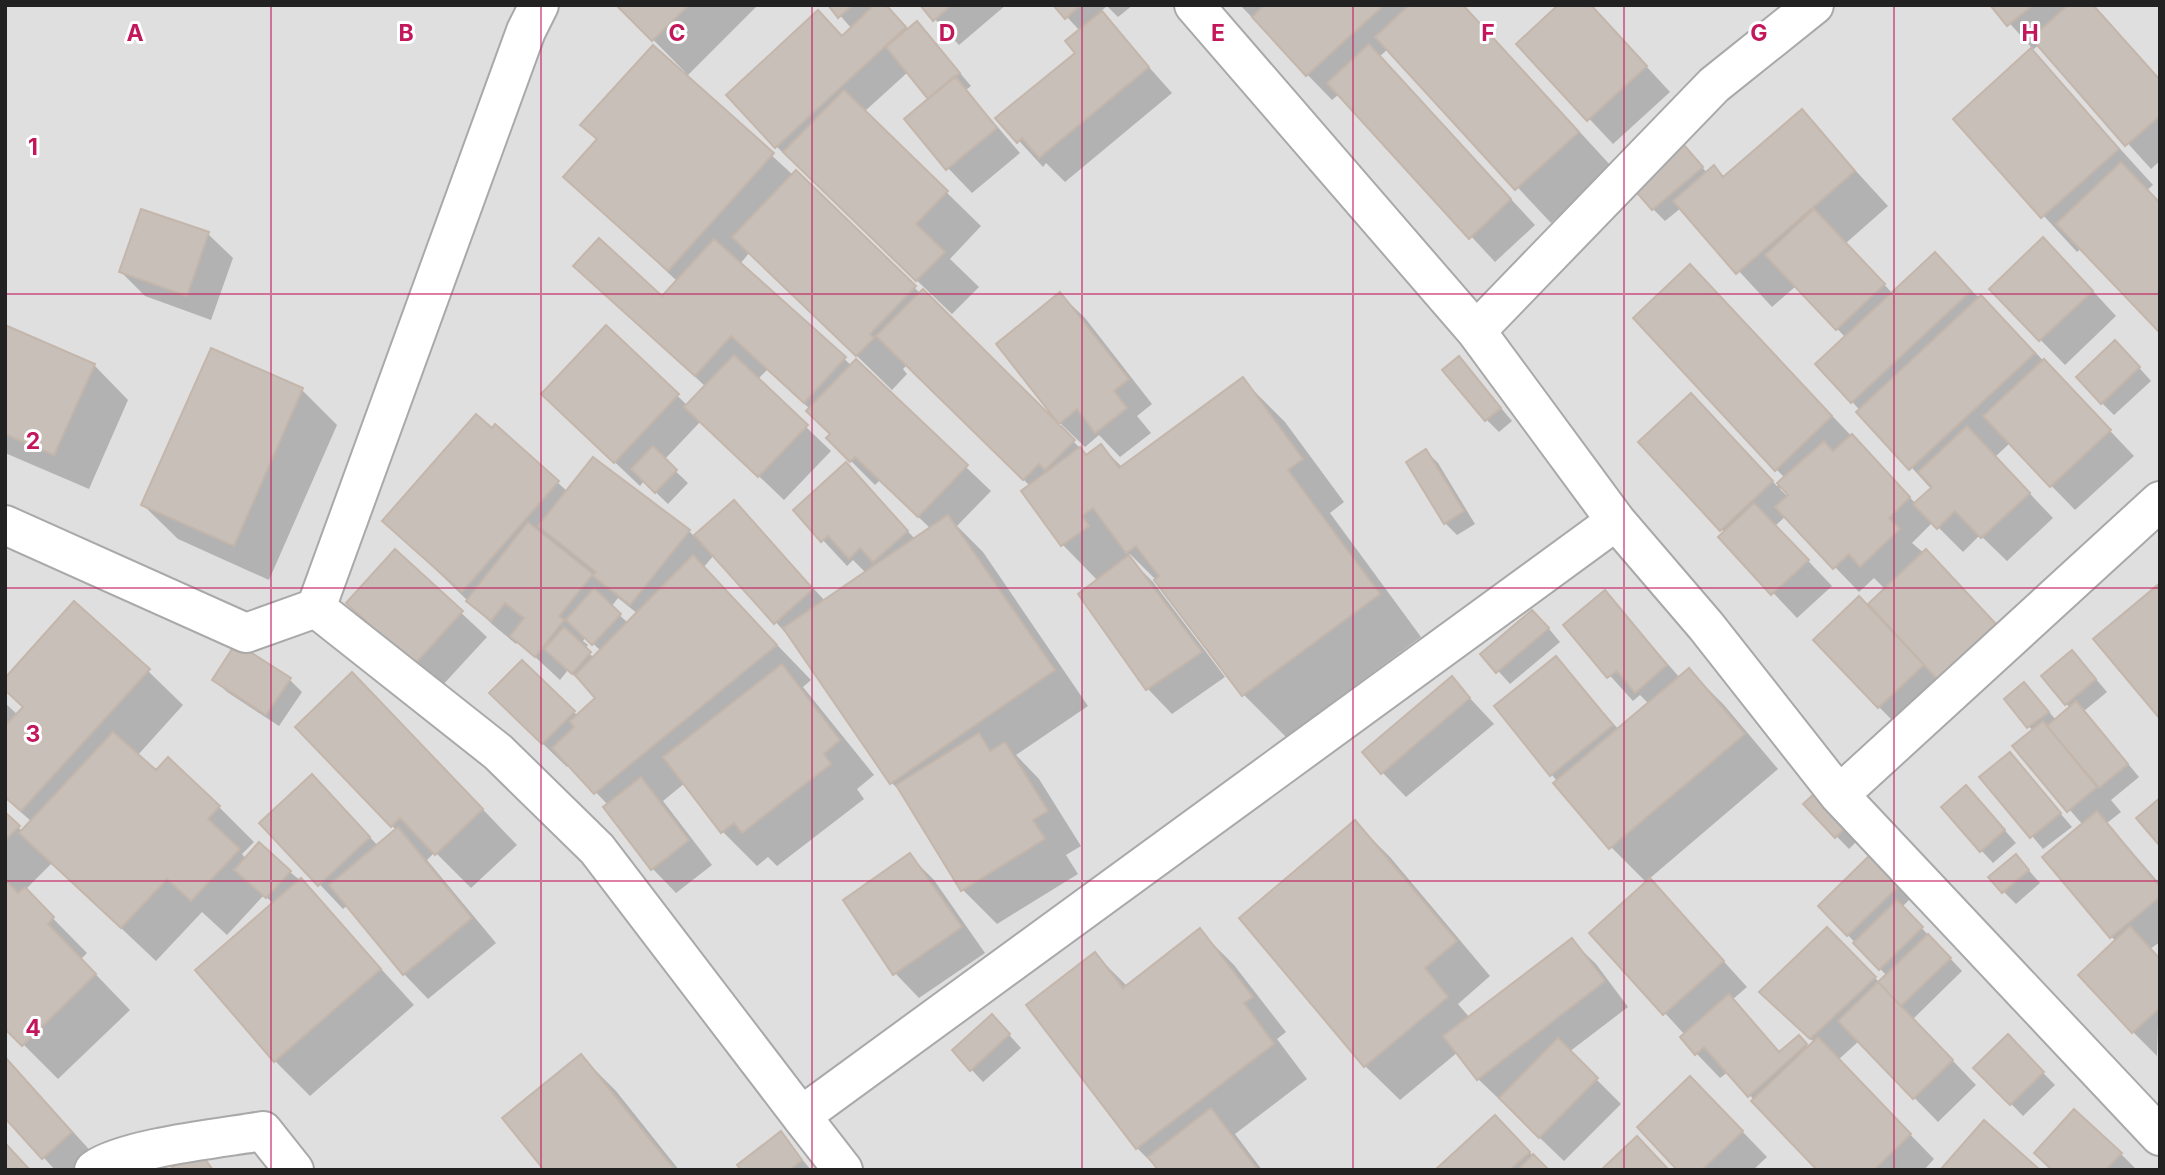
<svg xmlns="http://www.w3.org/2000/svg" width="2165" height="1175" font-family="Inter,sans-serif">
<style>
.residential{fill:#e0dfdf}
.shadow{fill:#0003;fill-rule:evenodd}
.building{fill:#c7bfb8;stroke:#c4b6ab;stroke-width:2}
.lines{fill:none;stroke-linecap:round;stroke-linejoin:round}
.minor-casing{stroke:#a9a9a9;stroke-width:42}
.minor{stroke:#fff;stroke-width:38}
.grid{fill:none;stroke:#c2185b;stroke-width:2;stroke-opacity:0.55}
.grid-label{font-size:23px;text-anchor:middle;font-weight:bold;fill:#c2185b;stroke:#fff;stroke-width:6;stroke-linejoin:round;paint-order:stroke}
</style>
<rect width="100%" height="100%" fill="#f2efe9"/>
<path class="residential" d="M5,5h2155v1165h-2155z"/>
<path class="shadow" d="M619,5h139l-72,72 107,98 3,-3 125,122 2,-2 165,164 13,-10 22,22 120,-88 42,42 59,80 -14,11 91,124 -135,100 -43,-43 -87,-114 -26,-26 -2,3 25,25 72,95 -53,37 -24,-25 -67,-95 17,-13 -35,-36 -39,-54 6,-5 -122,-122 -5,5 4,5 -15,16 -142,-138 -10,12 112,102 4,-4 135,129 -34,35 26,26 105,154 -72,49 23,24 42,67 -15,9 12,19 -81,50 -35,-35 -59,-95 -11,-11 -97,-140 -81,-88 -11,13 108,112 -8,7 71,88 -17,14 7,10 -87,67 -9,-9 -11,9 -35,-35 -37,-48 -22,18 49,64 -36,28 -24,-25 -44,-63 -38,-40 -3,2 -51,-49 6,-56 56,54 20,-18 -30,-28 -8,10 -42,-39 -2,3 -23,-19 -108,-104 111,-94 72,65 121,39 6,6 39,-35 91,99 41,-28 -13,-13 -6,6 -52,-56 51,-45 69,74 16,-10 -51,-49 -5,5 -47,-47 4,-4 -22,-25 -43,-39 -10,10 74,71 -47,49 -83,-79 -37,39 24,23 -20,21 -24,-23 -4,5 -72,-68 38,-91 82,79 18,-19 -130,-121 86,33 16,-17 -113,-106 120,-104zM618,598l20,16 -10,9 -17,-16zM586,637l15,14 -7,7 -9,-9 3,-4 -5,-4z
M831,5h53l25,25 20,6 42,50 -5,4 54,63 -48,40 -24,-25 -17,-69 -23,-27 -44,40 117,114 -31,33 29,28 -27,27 -176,-168 67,-109 9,-8z
M922,5h84l-47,40z
M1056,5h77l-15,12 -11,-11 -7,6 72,81 -107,89 -19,-19 -3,4 -45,-49 79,-65 3,-22z
M1240,5h223l149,162 -61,56 -163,-174 -9,8 156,168 -40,37 -156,-168 -7,6z
M1993,5h99l68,75v81l-9,8 -112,-124 -8,6 122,134 -76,67 -122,-133 78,-70z
M1600,16l70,76 -57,52 -94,-100z
M1802,112l86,94 -42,37 47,51 66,-15 57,53 118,124 -59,54 -65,-67 -15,14 58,61 -46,43 -27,-26 -17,17 -30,-30 -21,21 39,33 68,73 -116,82 -24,-24 -11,-100 18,-17 -12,-12 -15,14 -73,-76 -11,10 57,60 -35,32 -77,-81 5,-4 -85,-91 75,-22 62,66 8,-8 -9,-9 -86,-203 226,238 16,-14 -114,-126 28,-26 -50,-52 -24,21 -91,-99 -16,13 -12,-12 42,-51 12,15 17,5zM1782,486l9,9 -3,2 -8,-8z
M208,234l25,24 -22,62 -66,-24 -24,-24z
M2068,264l48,52 -51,49 -74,-76z
M1060,294l25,24 67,86 -15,12 14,17 -31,24 -21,-22 -14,12 -25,-24z
M5,327l89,38 34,35 -39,89 -84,-36z
M212,350l90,40 35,35 -68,155 -91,-41 -35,-34z
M2127,354l24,27 -37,34 -12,-12z
M1459,358l53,63 -13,11 -13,-13z
M1426,451l12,12 37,61 -18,11 -12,-12z
M395,551l92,86 -47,51 -92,-85z
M1605,592l75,86 9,-8 35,35 54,64 -129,110 98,108 -15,13 49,53 18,-16 9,9 6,-4 -28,-25 41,-88 53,54 7,-7 -67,-70 50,-48 40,41 -8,8 60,64 -49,48 63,66 -38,37 -79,-81 -21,19 96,99 -10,11h-104l-92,-98 -8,6 -24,-25 -11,-18 -93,-102 55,-50 -36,-36 -59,-72 4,-117 63,72 30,-26 -9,-9 -7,6 -68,-75z
M1545,624l15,18 -50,42 -27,-30z
M2084,665l23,27 -23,19 55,66 -28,23 10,12 -14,11 53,61v58l-10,7 10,10 -3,97 -24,-24 -17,-90 -72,-85 39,-32 -69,-79 19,-15 -27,-32 30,-2 20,23 15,-12 -5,-4z
M148,671l35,34 -46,51 19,17 63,34 35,35 -12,12 4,5 44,13 11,9 113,124 -104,91 -35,-35 -78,-91 77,-66 -10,-9 -37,40 -25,-23 -46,49 -104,-98 -27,27 62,63 -6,6 49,51 -72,69 -53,-53v-212l18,18 9,-10 -27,-24v-95l13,12z
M289,679l13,13 -23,34 -52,-34 -12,-12z
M1452,679l42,45 -88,73 -24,-25z
M387,709l130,136 -46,43 -36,-36 -8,8 69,83 -68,56 -24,-25 -56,-69 -5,4 -81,-86 75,-22 41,45 19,-15 -99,-104z
M2010,754l62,73 -29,22 -61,-72z
M1815,795l43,45 -9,9 -44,-45z
M1978,800l38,43 -23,20 -12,-13z
M1355,822l35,35 100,119 -32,28 12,14 101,-78 25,24 32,43 -59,45 52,52 -57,57 -86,-82 -20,-27 -58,48 -35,-34z
M910,856l24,24 51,73 -66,45 -24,-25z
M2016,856l24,27 -24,21 -13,-13z
M1200,931l34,34 52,67 -9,7 30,40 -72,55 27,36h-103l-22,-22 -42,-194 32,32z
M1004,1029l17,19 -38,34 -12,-13z
M2008,1037l47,48 -32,31 -47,-48z
M581,1056l35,35 63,79h-133z
M5,1057l91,100 -14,13h-27l-50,-55z
M1715,1103l52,54 -14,13h-73z
M780,1133l31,37h-68z
M1520,1142l26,28h-108z
M2121,1154l16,16h-84z"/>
<path class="building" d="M616,5h73l-37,36z
M828,5h25l-15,13z
M874,5h12l20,22 -131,121 -49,-53 92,-85 24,26z
M920,5h32l-19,16z
M1053,5h28l-16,14z
M1264,5h120l-78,71 -54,-59z
M1409,5h54l116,127 -64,58 -140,-153z
M1558,5h33l56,61 -60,55 -71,-77z
M1990,5h43l-26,21z
M2068,5h25l67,75v36l-35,30 -94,-108z
M1102,11l47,56 -110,91 -17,-20 -5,5 -22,-25 80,-65 -10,-12z
M917,21l43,52 -32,26 -42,-52z
M1369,44l142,155 -42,40 -142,-156z
M653,45l121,108 -106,118 -105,-94 34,-38 -17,-14z
M2031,48l88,101 -78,69 -88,-99z
M955,76l42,52 -51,42 -42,-51z
M844,90l104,101 -32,33 29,28 -29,29 -133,-129z
M1802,109l53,62 -119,103 -63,-73 41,-36 9,12z
M1683,144l20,23 -51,43 -20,-23z
M2121,162l39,41v130l-104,-109z
M796,170l120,116 -46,48 4,4 -18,18 -124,-119z
M141,209l68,23 -22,64 -68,-24z
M1814,209l71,75 -49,46 -71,-75z
M2043,237l50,54 -54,50 -50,-52z
M599,238l63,58 52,-57 132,118 -42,46 -73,-67 -36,40 -122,-110z
M1935,252l36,39 -120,112 -36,-39z
M1690,264l142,152 -57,55 -142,-153z
M923,289l152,151 -30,30 -6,-6 -16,16 -147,-144z
M1060,292l69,87 -15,12 13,17 -32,25 -18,-24 -18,15 -63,-80z
M1981,295l54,58 -126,117 -53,-58z
M5,325l90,39 -41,91 -49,-21z
M606,325l73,69 -65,69 -73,-69z
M2115,340l25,27 -39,37 -25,-27z
M211,348l92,40 -69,158 -93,-41z
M734,355l74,70 -50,52 -74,-70z
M1459,356l42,52 -16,13 -43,-51z
M856,359l112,106 -50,52 -63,-60 -5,5 -24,-24 4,-4 -24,-23z
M2044,359l67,71 -61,57 -67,-71z
M1243,377l60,82 -15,11 92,124 -138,102 -88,-116 5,-4 -23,-30 -10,7 -33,-45 -11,8 7,10 -28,20 -40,-55 59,-44 6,8 15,-11 18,24z
M1691,393l82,88 -53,50 -82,-89z
M476,414l16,14 3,-4 64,57 -97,111 -80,-71z
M1967,426l63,67 -49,45 -26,-27 -18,18 -24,-25 19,-17 -14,-15z
M1852,434l58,63 -21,21 11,11 -40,38 -11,-13 -16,15 -58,-62 13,-12 -11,-12 47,-42 9,10z
M653,446l24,24 -22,23 -24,-24z
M1426,449l38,62 -20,13 -38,-62z
M593,457l97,73 -60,75 -37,-29 3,-4 -58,-46z
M846,462l62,69 -35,31 -13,-14 -11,11 -21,-23 -7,6 -28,-32z
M734,500l79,89 -39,35 -80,-89z
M1754,503l55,57 -38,35 -53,-58z
M948,515l107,155 -165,114 -107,-156z
M528,522l65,52 -34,42 5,4 -29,37 -25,-21 14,-18 -19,-15 -14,18 -25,-20z
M395,549l68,62 -49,54 -68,-62z
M1926,549l70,75 -59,55 -69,-75z
M693,555l84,90 -183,149 -42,-46 22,-21 -4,-6 25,-23 -20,-23z
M1129,555l73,97 -56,38 -68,-96z
M2160,583v136l-67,-80z
M594,588l27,26 -29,31 -26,-25z
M1605,590l62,75 -32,28 -18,-22 -10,7 -44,-53z
M1859,596l65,69 -46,43 -65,-68z
M74,601l76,68 -129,142 -16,-14v-71l18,-19 -18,-17v-12z
M1532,610l17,18 -53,45 -16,-19z
M564,627l27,25 -19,22 -28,-25z
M236,643l55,35 -25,37 -54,-35z
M2072,650l24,29 -31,26 -24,-29z
M1556,656l57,69 -63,51 -56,-70z
M522,660l53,51 -33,33 -53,-51z
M782,664l58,76 -16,14 7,10 -89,69 -8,-10 -13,10 -58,-76z
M1689,668l56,66 -136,115 -56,-66z
M352,672l131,137 -48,46 -35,-37 -9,9 -96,-100z
M1452,676l18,22 -89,76 -19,-22z
M2024,682l25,30 -22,16 -23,-29z
M2076,701l52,63 -29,24 -52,-62z
M2043,721l54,66 -30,25 -55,-66z
M113,732l43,38 12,-13 52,49 -12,13 32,30 -49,52 -24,-22 -46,49 -102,-95z
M979,733l11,18 15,-9 43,69 -15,9 12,19 -84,52 -65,-106z
M2010,752l51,61 -31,25 -51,-61z
M312,774l58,63 -52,49 -59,-63z
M641,777l48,63 -38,30 -48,-63z
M1966,785l39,45 -25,22 -39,-45z
M1815,793l32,33 -12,12 -32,-34z
M2160,798v46l-1,1 -23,-27z
M2097,811l63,76v10l-50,41 -68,-81z
M5,812l15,14 -15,14z
M1355,820l102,121 -32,27 23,29 -84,70 -125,-149z
M398,827l74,91 -69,57 -74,-90z
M259,842l32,29 -25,27 -32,-28z
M910,853l52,74 -69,48 -50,-75z
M2016,854l13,16 -27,23 -14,-16z
M1870,855l29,31 -52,50 -29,-30z
M301,878l80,91 -107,93 -79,-92z
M1650,878l74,83 -61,54 -74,-82z
M5,880l13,13 7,-6 29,30 -6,7 48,50 -74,72 -17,-17z
M1897,900l26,27 -44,43 -26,-27z
M2130,926l30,33v49l-28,25 -54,-58z
M1827,927l49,50 -66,62 -51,-47z
M1200,928l53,69 -9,6 30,41 -138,105 -110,-144 69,-53 28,36z
M1928,934l23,24 -50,48 -23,-24z
M1572,938l33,43 -128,99 -34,-44z
M1878,982l75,78 -40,39 -75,-78z
M1729,994l50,58 20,-17 8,9 -59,53 -44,-50 -9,8 -15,-18z
M992,1014l18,20 -40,37 -18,-21z
M2008,1034l36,38 -34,33 -37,-37z
M1818,1037l93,97 -37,36h-57l-66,-69z
M1558,1038l40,40 -59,60 -40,-40z
M581,1054l94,116h-131l-42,-52z
M5,1057l67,75 -30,27 -37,-41z
M1690,1076l53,55 -41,39h-25l-40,-43z
M1211,1108l47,62h-100l-10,-13z
M2074,1109l48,44 -16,17h-54l-18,-17z
M1495,1115l35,37 -20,18h-75z
M1984,1120l56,50h-100z
M781,1131l21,29 -12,10h-49l-4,-5z
M1637,1136l32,34h-68z
M5,1143l24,26 -1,1h-23z
M197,1148l16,22h-44z
M1533,1154l16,16h-31z"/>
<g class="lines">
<defs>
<path id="minor" d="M1194,5l282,326 140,190 90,105 133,169 321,341
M1476,331l238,-246 100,-80
M5,525l241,108 70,-25 210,-577 13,-26
M316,608l182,144 99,97 204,267
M1839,795l321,-294
M94,1170c30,-22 128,-32 169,-39l31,39
M843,1170l-42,-54 815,-595"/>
</defs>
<use href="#minor" class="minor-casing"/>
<use href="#minor" class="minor"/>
</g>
<path class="grid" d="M271,5v1165M541,5v1165M812,5v1165M1082,5v1165M1353,5v1165M1624,5v1165M1894,5v1165M5,294h2155M5,588h2155M5,881h2155"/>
<g class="grid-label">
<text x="135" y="41">A</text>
<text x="406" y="41">B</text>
<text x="677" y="41">C</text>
<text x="947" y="41">D</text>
<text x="1218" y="41">E</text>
<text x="1488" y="41">F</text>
<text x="1759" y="41">G</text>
<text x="2030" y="41">H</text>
<text x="33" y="155">1</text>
<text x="33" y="449">2</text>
<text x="33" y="742">3</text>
<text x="33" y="1036">4</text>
</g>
<rect width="2165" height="1175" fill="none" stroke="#222222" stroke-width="14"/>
</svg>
